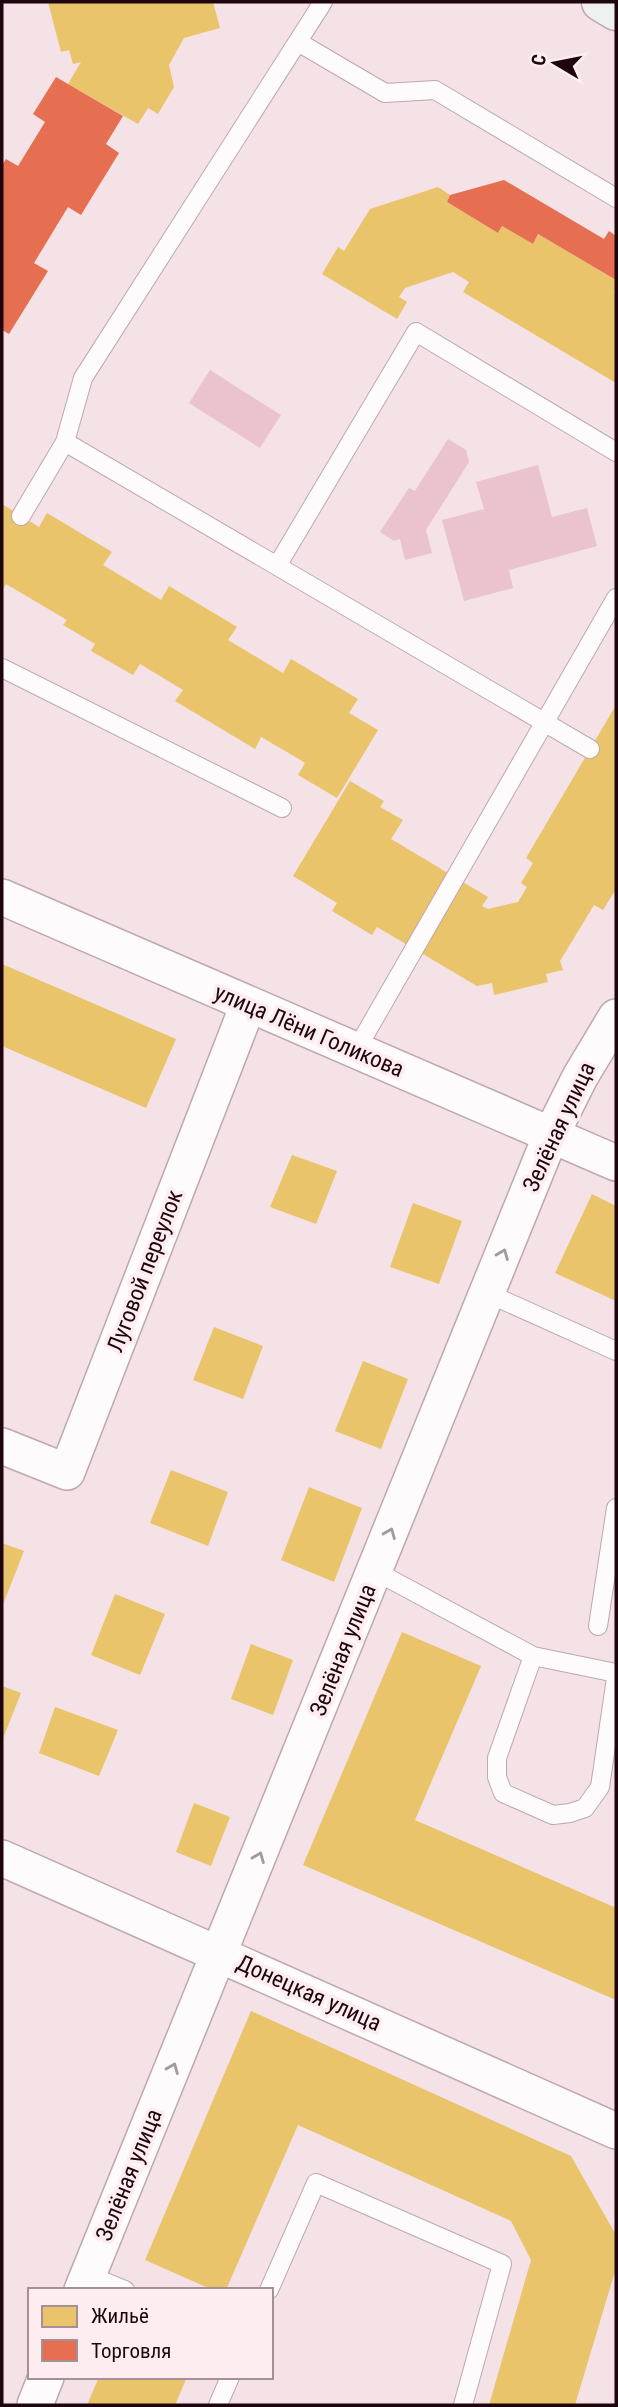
<svg xmlns="http://www.w3.org/2000/svg" width="618" height="2407" font-family="'Roboto Condensed',sans-serif">
<style>
.green{fill:#eac3cd}
.homes{fill:#e9c46a}
.shops{fill:#e76f51}
.lines{fill:none;stroke-linecap:round;stroke-linejoin:round}
.service-casing{stroke:#bea8ad;stroke-width:20}
.minor-casing{stroke:#bea8ad;stroke-width:38}
.secondary-casing{stroke:#bea8ad;stroke-width:41}
.service{stroke:#fdfbfb;stroke-width:18}
.minor{stroke:#fdfbfb;stroke-width:35}
.secondary{stroke:#eff1f1;stroke-width:38}
.oneway{stroke:#a4999c}
.labels{text-anchor:middle;dominant-baseline:central;stroke-width:7;stroke-linejoin:round;paint-order:stroke}
.street-label{font-size:23px;fill:#1f050e;stroke:#fdecf0}
</style>
<rect width="100%" height="100%" fill="#f4e2e6"/>
<path class="green" d="M210,370l71,45 -21,33 -71,-45z
M448,439l18,11 3,12 -43,68 6,23 -27,7 -5,-21 -6,2 -14,-9 29,-44 6,3z
M538,465l14,52 35,-9 10,38 -88,24 4,18 -49,13 -22,-81 42,-11 -8,-27z"/>
<path class="homes" d="M48,2h165l7,26 -36,10 -15,27 5,22 -16,27 -10,-6 -10,16 -70,-40 13,-22 -8,2 -4,-14 -8,2z
M438,187l12,8 -3,7 51,31 4,-7 31,18 5,-10 78,46 -2,13 2,2v88l-153,-91 6,-10 -16,-10 -48,16 -6,9 8,5 -10,17 -75,-45 16,-27 6,4 26,-42z
M2,504l37,23 8,-14 65,39 -9,13 58,35 8,-14 68,41 -9,13 55,33 8,-14 67,40 -9,14 29,17 -41,68 -39,-23 7,-12 -6,-4 -38,-22 -6,12 -80,-48 8,-11 -43,-26 -7,11 -42,-24 4,-7 -32,-19 4,-5 -61,-36 -4,7z
M616,705v184l-13,21 -9,-5 -34,56 3,9 -17,4 2,8 -54,13 -2,-12 -15,3 -100,-59 -5,8 -40,-24 5,-8 -44,-27 57,-95 34,20 -4,6 23,13 -12,19 97,58 -6,9 6,3 30,-7 9,-15 -6,-4 12,-20 -7,-5z
M2,964l174,75 -30,69 -144,-62z
M292,1155l45,16 -21,53 -46,-17z
M592,1194l24,12v95l-61,-28z
M413,1203l49,18 -23,63 -49,-17z
M214,1327l49,19 -20,53 -50,-19z
M363,1361l45,18 -27,70 -46,-18z
M171,1470l57,22 -20,54 -58,-23z
M309,1487l53,21 -28,74 -53,-22z
M2,1543l22,8 -22,56z
M115,1594l50,20 -25,61 -49,-20z
M402,1632l79,34 -66,154 199,87 2,-5v98l-313,-135z
M251,1644l42,16 -20,55 -42,-16z
M2,1686l19,7 -19,48z
M55,1707l63,23 -19,46 -60,-23z
M194,1803l36,14 -19,49 -35,-14z
M251,2011l320,145 45,79v33l-41,137h-86l42,-145 -20,-39 -213,-96 -72,165h-13l-68,-30z
M99,2377h88l-12,28h-88z"/>
<path class="shops" d="M56,77l67,39 -17,28 13,9 -38,62 -13,-8 -34,56 14,8 -39,63 -7,-4v-165l4,-6 12,7 27,-44 -12,-8z
M504,180l100,59 5,-8 7,5v44l-78,-46 -5,10 -31,-18 -4,7 -51,-31 3,-7z"/>
<g class="lines">
<defs>
<path id="service" d="M298,42l87,51 50,-3 181,108
M65,442l525,307
M21,516l44,-74 18,-64 240,-376
M277,566l139,-234 200,120
M2,668l280,140
M355,1052l261,-454
M487,1293l129,58
M375,1571l158,85 83,17
M598,1626l18,-118
M533,1656l-36,102v19l6,16 50,22 17,-2 15,-5 15,-21 16,-109
M88,2275l37,15
M269,2290l47,-107 186,81 -39,141
M218,2405l12,-28"/>
<path id="minor" d="M2,897l614,266
M2,1446l65,26 181,-467
M2,1858l614,273
M82,2290l469,-1155 29,-58 36,-60
M35,2405l11,-28"/>
<path id="secondary" d="M601,2l15,9"/>
</defs>
<use href="#service" class="service-casing"/>
<use href="#minor" class="minor-casing"/>
<use href="#secondary" class="secondary-casing"/>
<use href="#service" class="service"/>
<use href="#minor" class="minor"/>
<use href="#secondary" class="secondary"/>
</g>
<defs><path id="oneway-chevron" d="M-2-3.5L2.5 0L-2 3.5" fill="none" stroke-width="1.6" stroke-linecap="round" stroke-linejoin="round" transform="scale(1.75)"/></defs>
<g class="oneway">
<use href="#oneway-chevron" transform="translate(503 1254) rotate(-68)"/>
<use href="#oneway-chevron" transform="translate(390 1533) rotate(-68)"/>
<use href="#oneway-chevron" transform="translate(259 1857) rotate(-68)"/>
<use href="#oneway-chevron" transform="translate(173 2068) rotate(-68)"/>
</g>
<g class="labels">
<g class="street-label">
<text transform="translate(309 1031) rotate(23)">улица Лёни Голикова</text>
<text transform="translate(559 1127) rotate(-65)">Зелёная улица</text>
<text transform="translate(145 1271) rotate(-69)">Луговой переулок</text>
<text transform="translate(343 1650) rotate(-68)">Зелёная улица</text>
<text transform="translate(309 1993) rotate(24)">Донецкая улица</text>
<text transform="translate(129 2175) rotate(-68)">Зелёная улица</text>
</g>
</g>
<rect width="618" height="2407" fill="none" stroke="#1f050e" stroke-width="7"/>
<rect x="28" y="2288" width="245" height="91" fill="#fdecf0" stroke="#a49096" stroke-width="2"/>
<rect x="42" y="2306" width="35" height="21" fill="#e9c46a" stroke="#a49096" stroke-width="2"/>
<text x="91" y="2323" font-size="21" fill="#1f050e">Жильё</text>
<rect x="42" y="2340" width="35" height="21" fill="#e76f51" stroke="#a49096" stroke-width="2"/>
<text x="91" y="2358" font-size="21" fill="#1f050e">Торговля</text>
<g transform="translate(555 63) rotate(280)" stroke="#fdecf0" stroke-width="5" paint-order="stroke">
<path d="M0-5L12 26L0 18L-12 26Z" fill="#1f050e"/>
<text y="-10" font-size="19" font-weight="bold" text-anchor="middle" fill="#1f050e">С</text>
</g>
</svg>
